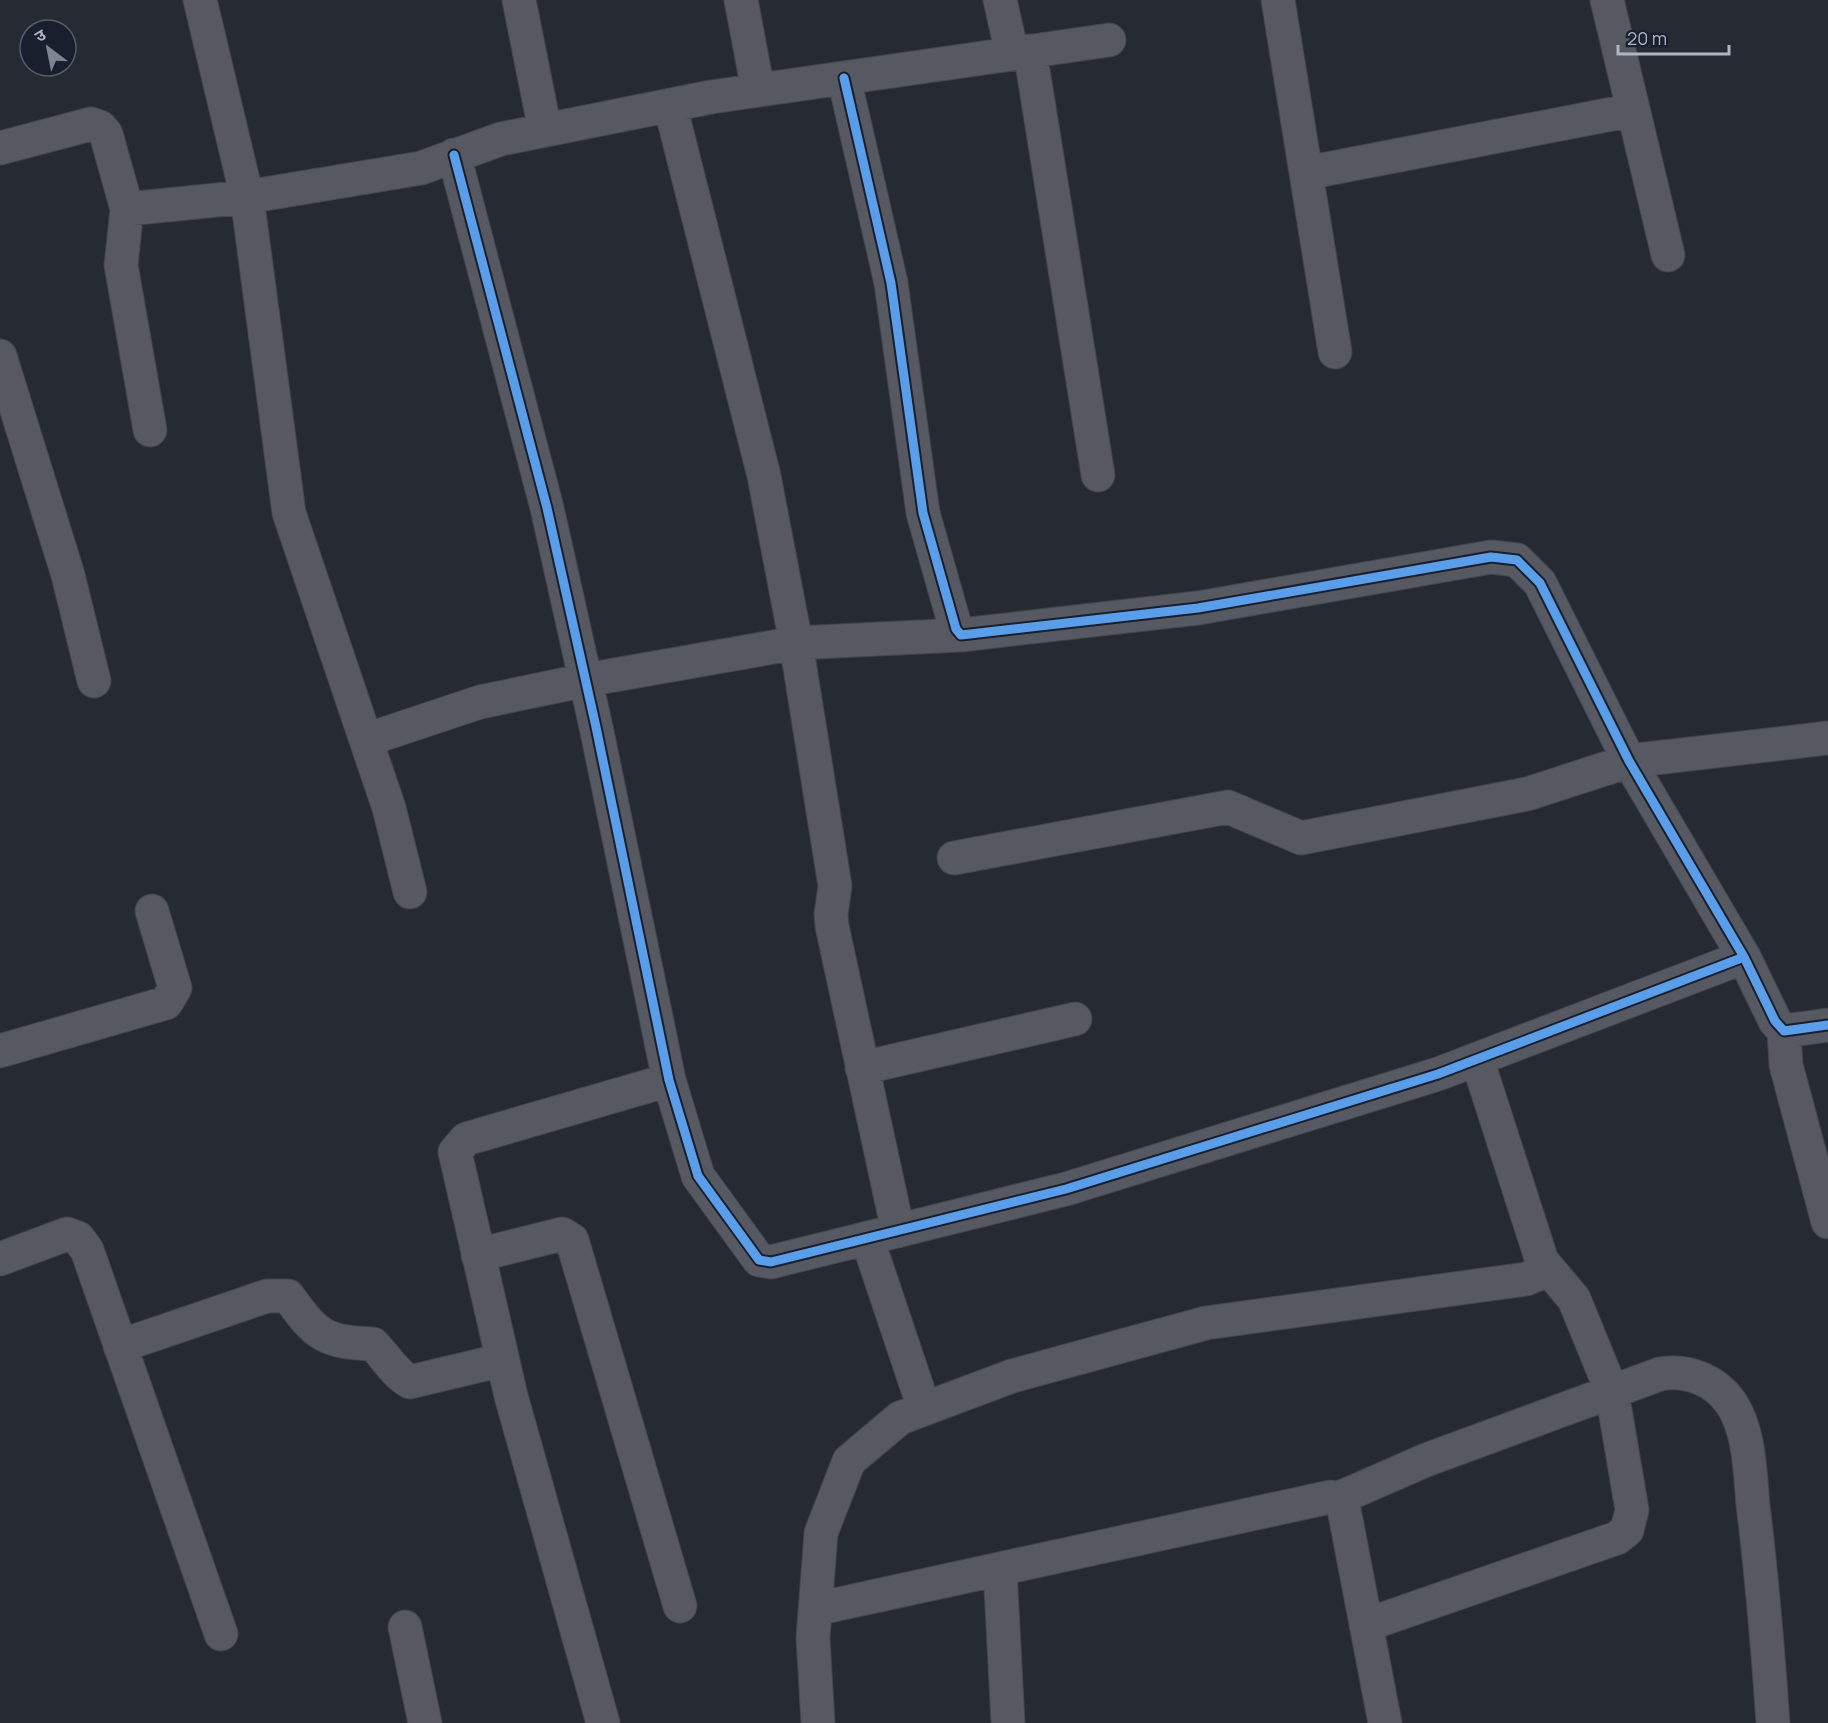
<svg xmlns="http://www.w3.org/2000/svg" width="1828" height="1723" font-family="Manrope,'Noto Sans Devanagari',sans-serif">
<style>
.lines{fill:none;stroke-linecap:round;stroke-linejoin:round}
.minor-casing{stroke:#42454c;stroke-width:35}
.minor{stroke:#565862;stroke-width:33}
.cycleway-casing{stroke:#1a1f2e;stroke-width:13}
.cycleway{stroke:#5a9eea;stroke-width:9}
</style>
<rect width="100%" height="100%" fill="#262a33"/>
<g class="lines">
<defs>
<path id="minor" d="M200,0l47,197 42,316 100,295 21,84
M519,0l26,130
M741,0l17,90
M1000,0l12,53
M1278,0l57,352
M1607,0l61,255
M1030,51l68,424
M844,78l47,205 32,230 33,116 5,6 237,-27 293,-51 26,3 23,23 89,178 115,196
M670,105l94,371 32,167 39,243 -4,28 1,12 66,305
M0,148l91,-24 9,3 6,7 21,75 120,-12 174,-29 80,-29 210,-42 398,-57
M454,155l93,353 49,219 73,353 29,96 61,84 12,2 295,-73 372,-115 306,-117 31,64 9,10 44,-6
M1306,173l327,-63
M127,209l-6,56 29,165
M0,356l68,219 26,106
M366,740l114,-38 106,-22 210,-37 165,-8
M954,858l274,-51 73,31 226,-44 102,-33 199,-23
M1784,1031l2,34 42,157
M0,1051l166,-48 9,-15 -23,-77
M862,1068l213,-49
M867,1238l57,170
M478,1255l84,-21 10,6 108,366
M0,1259l67,-25 11,4 9,12 134,384
M120,1346l147,-50h21c29,40 36,46 85,48 13,13 21,29 37,38l92,-22
M1337,1499l89,-39 234,-86c27,-5 55,6 71,29 19,28 19,70 22,102 9,73 15,145 20,218
M1000,1569l8,154
M816,1609l514,-112 13,7 42,219
M1366,1625l251,-87 10,-8 5,-20 -20,-118 -38,-93 -32,-38
M405,1627l20,96
M603,1723l-92,-327 -56,-244 11,-13 203,-59
M818,1723l-5,-85 8,-105 28,-72 51,-43 112,-42 194,-53 320,-44 12,-5 4,-13 -65,-202"/>
</defs>
<use href="#minor" class="minor-casing"/>
<use href="#minor" class="minor"/>
<defs>
<path id="cycleway" d="M844,78l47,205 32,230 33,116 5,6 237,-27 293,-51 26,3 23,23 89,178 115,196
M454,155l93,353 49,219 73,353 29,96 61,84 12,2 295,-73 372,-115 306,-117 31,64 9,10 44,-6"/>
</defs>
<use href="#cycleway" class="cycleway-casing"/>
<use href="#cycleway" class="cycleway"/>
</g>
<g transform="translate(48 48) rotate(328)"><circle r="28" fill="#1a1f2e" stroke="#565b6b" stroke-width="1.5"/>
<path d="M0-4.5L10 22L0 15L-10 22Z" fill="#7f8493"/>
<text y="-9" font-size="16" font-weight="bold" text-anchor="middle" fill="#afb4c6">उ</text>
</g>
<path d="M1618 45v9h111v-9" fill="none" stroke="#afb4c6" stroke-width="3"/>
<text x="1627" y="45" font-size="18" fill="#afb4c6" stroke="#1a1f2e" stroke-width="4.5" paint-order="stroke">20 m</text>
</svg>
